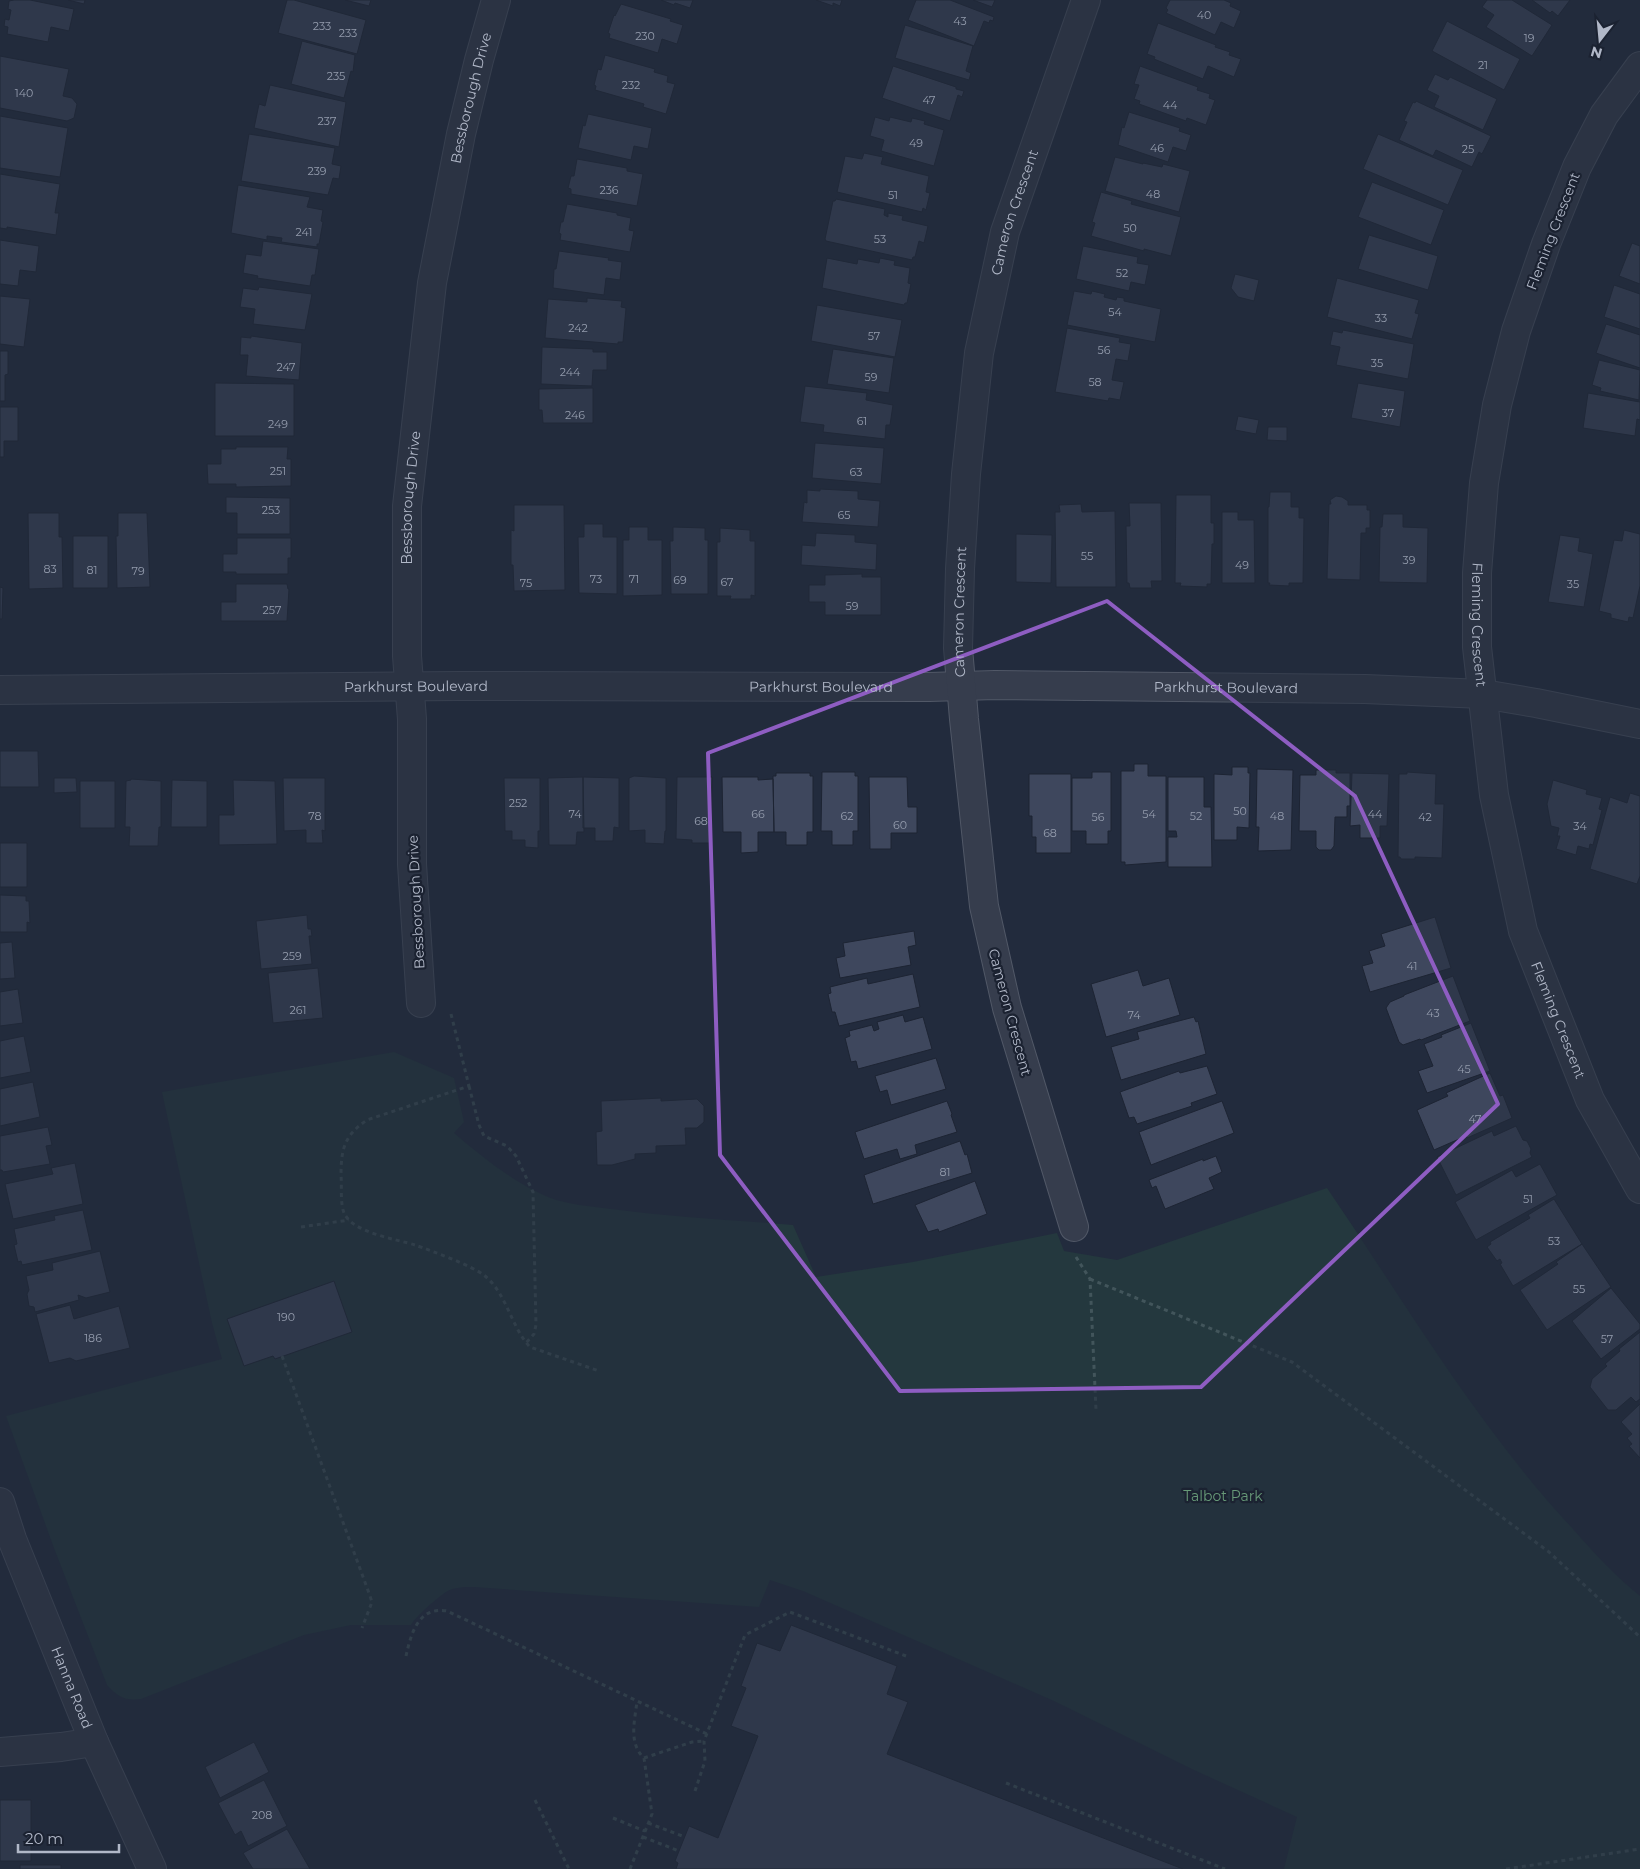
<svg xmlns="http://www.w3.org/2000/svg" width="1640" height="1869" font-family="Montserrat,sans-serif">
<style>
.green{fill:#24383e}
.building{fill:#3e475d;stroke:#1d2433}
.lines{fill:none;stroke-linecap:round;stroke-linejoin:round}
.minor-casing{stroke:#515867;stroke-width:30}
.path{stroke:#42555b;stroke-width:3;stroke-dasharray:4 4;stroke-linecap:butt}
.minor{stroke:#363d4d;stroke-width:28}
.marked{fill:none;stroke:#8e5dc2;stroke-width:4;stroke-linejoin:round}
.labels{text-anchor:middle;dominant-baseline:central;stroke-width:4.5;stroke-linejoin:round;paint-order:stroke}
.number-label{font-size:11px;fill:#949cad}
.street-label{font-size:14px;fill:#b1b8c8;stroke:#1b2231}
.park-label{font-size:14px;fill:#679a78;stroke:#1b2231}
</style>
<rect width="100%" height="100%" fill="#222b3d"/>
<path class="green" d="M394,1052l60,26 10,44 -10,11c28,24 59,49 94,64 20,8 42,9 63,12 60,8 121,11 182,16l23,52 97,-15 144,-29 7,18 53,9 210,-72c79,116 150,238 246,341 21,24 42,47 67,67v273h-356l13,-52 -103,-47 -140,-69 -251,-110 -33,-11 -11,27 -285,-20c-10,0 -20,0 -28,5 -9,6 -30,24 -35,33h-60l-47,10 -163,64c-16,2 -23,-2 -34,-14l-53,-137 -48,-132 216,-57 -10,-36 -50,-231z"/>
<path class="building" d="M14,0h16l44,9 -5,22 -18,-4 -3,15 -41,-8 1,-7 -4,-1 1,-7 4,1 2,-10 -3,-1 1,-8z
M68,0h17l-1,4z
M287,0h7l72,20 -9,34 -79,-21z
M345,0h26l-2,6z
M661,0h32l-3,8 -15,-5 -1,2z
M816,0h26l-2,6 -7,-3v3z
M916,0h34l44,17 -1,4 -3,-1 -1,3 -5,-2 -10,25 -66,-26z
M973,0h22l-3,7z
M1170,0h54l7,3 -1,3 11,5 -7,17 -13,-6 -6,13 -49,-22 2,-3 -2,-2z
M1487,0h25l40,25 -20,31 -46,-29 8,-12 -12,-8z
M1532,0h38l-12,16 -6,-5 -2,2z
M621,4l50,15 -1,2 13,4 -6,19 -15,-5 -4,14 -49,-15 1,-4 -2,-1 6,-18 1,1z
M1447,21l73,38 -16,31 -72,-39z
M1158,23l58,22 -1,2 15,5 -1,3 12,4 -7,18 -26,-11 -5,13 -49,-20 1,-2 -8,-3z
M905,25l68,21 -7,25 5,2 -2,7 -74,-22z
M302,41l53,14 -2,17 -2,-1 -7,27 -53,-14z
M605,55l50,14 -1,3 14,4 -1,6 8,2 -9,30 -23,-7 1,-3 -49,-14 1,-4 -2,-1 4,-16 3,1z
M0,56l69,13 -6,27 9,2 5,6 -3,14 -7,3 -67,-13z
M893,66l63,21v2l8,2 -2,6 -4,-2 -8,26 -68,-23z
M1140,66l58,21 -1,3 13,4 -1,4 6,2 -9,25 -19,-7 -1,3 -47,-17 1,-3 -6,-2 5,-14 -5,-1z
M1435,74l13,6 2,-3 47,22 -14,31 -49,-23 5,-11 -12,-6z
M270,85l76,17 -7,45 -85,-19 5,-24 6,2z
M1416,101l75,35 -9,18 -3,-2 -7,15 -36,-17 -3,6 -34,-16 8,-18 -3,-1 9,-19 2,1z
M1129,112l51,16 -1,3 12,4 -5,16 -13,-4 -5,15 -50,-17 4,-18 2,1z
M588,114l64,14 -4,21 -14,-3 -3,14 -53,-12 5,-23 2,1z
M0,116l68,12 -8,49 -60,-9z
M875,117l14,4 1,-4 21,5 1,-4 13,3 -1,3 20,6 -10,36 -53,-15 3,-11 -14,-4z
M249,134l86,14 -3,16 9,2 -2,13 -6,-1 -5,17 -87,-14z
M1378,134l85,36 -15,35 -85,-36z
M864,153l19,4 -2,7 48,12 -3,16 4,1 -4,17 -3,-2 -1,4 -85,-20 8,-36 17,3z
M1115,157l28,7v-1l19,4 1,-3 27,7 -11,41 -74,-21z
M577,159l50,9v3l16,3 -6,32 -66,-12v-5l-3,-1 3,-12h3z
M0,174l60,10 -5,29h4l-3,22 -49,-8v2l-7,-1z
M1372,182l72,28 -13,35 -73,-28z
M238,185l72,12 -3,10 16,3 -2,11 2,1 -4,22h-2v3l-36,-5 1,-4 -15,-2v4l-36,-7z
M1101,192l31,9 -1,3 50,13 -10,39 -27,-7v2l-53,-15 4,-13 -3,-1z
M836,199l49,10 -1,6 4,2v-4l15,3 -1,4 26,6 -4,17 -5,-2 -4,16h-2l-1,3 -86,-19 -1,-2 8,-38h2z
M567,204l50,9v2l14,3 -2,12 5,1 -4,21 -70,-12 1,-6 -2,-1 2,-11h2z
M1369,235l69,21 -10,34 -70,-21z
M0,240l39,6 -3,26 -16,-2 -2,16 -18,-2z
M263,241l56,8 -4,26h-3l-2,11 -53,-8 1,-2 -15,-3 3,-19 15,2z
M1632,243l8,3v38l-21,-8z
M1083,246l55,11 -1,6 12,2 -4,20 -14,-3 -2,9 -53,-12z
M559,251l50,7 -1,2 14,2 -2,18 -14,-2 -2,17 -51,-7 1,-19h2z
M827,258l30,6 1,-5 21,4 1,-5 15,3 -1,4 16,3 -2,15 3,1 -4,19h-2l-1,2 -82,-17z
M1235,274l24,6 -5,21 -16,-4 -7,-9z
M1337,278l82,22 -4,13 4,1 -7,25 -85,-22z
M1614,285l26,9v35l-36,-12z
M259,287l53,7 -7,36 -52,-6 2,-15 -15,-2 3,-19 15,2z
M1074,291l17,3 1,-3 13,3 -1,3 12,3 1,-3 7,1v3l37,8 -6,33 -88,-17z
M0,296l30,3 -6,48 -24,-3z
M587,298l35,3 -1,6 5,1 -3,34h-5v2l-73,-6 3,-39 39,3z
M817,305l85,15 -7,37 -84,-16z
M1606,324l34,11v33l-44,-15z
M1067,328l53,10 -1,4 12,2 -3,17 -12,-2 -4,21 12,2 -4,18 -11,-2 -1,3 -53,-9z
M1343,330l71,14 -6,35 -72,-14 4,-18 -10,-2 3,-14 9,2z
M251,336l51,7 -3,37 -53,-4 2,-21h-8l1,-18 10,1z
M542,347l51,2v3h14v18h-14l-1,16 -51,-2z
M833,349l61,9 -5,35 -62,-9z
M0,351h8v23l-3,1v26h-5z
M1599,360l41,10 -1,30 -39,-9 1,-3 -9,-3z
M215,383l79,1v52h-79z
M1358,383l47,8 -5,36 -49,-9z
M805,386l62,7 -1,7 27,5 -3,20h-4l-1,14 -62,-7 1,-7 -24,-3z
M593,388v35h-50l-1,-13h-3v-21z
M1588,393l52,9v18l-3,-1 -2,17 -52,-8z
M0,407h18v34h-14v16h-4z
M1238,416l21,4 -3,14 -21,-4z
M1268,427h19v14l-20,-1z
M815,443l69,5 -3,36 -69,-6z
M236,447h52l-1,12h4v27l-55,1v-3h-28l-1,-20h14v-15h15z
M820,489l38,2v8l22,2 -2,26 -76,-5 2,-20 3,1v-13l13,1z
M1270,492h21v15h8v11h5l-1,65h-14v3l-20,-1 1,-2h-2v-76h1z
M1176,495h35v28h3v21h-2l-1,40h-4v3l-27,-1 1,-3h-6z
M1336,496l6,1 6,4v4h19v5h3v18h-4v5h-5l-1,47 -33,-1 2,-75h2l-1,-4z
M226,497l64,1v36h-53v-21h-11z
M1129,503h32l1,78h-11l1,7h-22l-1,-5h-2l-1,-57h4z
M1081,504l1,8 33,-1 1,76h-60l-1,-75h5l-1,-7z
M514,505h50l1,85 -51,1 -1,-26h-2v-35l3,1z
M1222,512h16v8h16l1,63h-33z
M28,513h31v24h3l1,51 -34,1z
M118,513h29l3,74 -33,1 -1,-52h2z
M1383,514h20v13l25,1 -1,55 -48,-1 1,-55h2z
M584,524h19v13h14v57l-38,-1 -1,-56h6z
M629,527h19v13h14v55l-39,1v-56h6z
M673,527l32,1v12h3v54h-37l-1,-53h3z
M720,528l30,2v11h5v55l-4,-1v4h-21l1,-3h-14v-54h3z
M1624,530l16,4v52l-7,32 -4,-1 -1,5 -17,-4v-4l-12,-3 15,-71 8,1z
M816,533l39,2v7l22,2 -1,26 -75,-5 1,-20 13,1z
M1016,534l36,1 -1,48 -35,-1z
M1560,535l20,3 -2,13 15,3 -9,53 -36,-5z
M73,536h35v52h-35z
M237,538h54v20h-3v16h-52v-2h-13v-18h14z
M862,574v3h19v38h-56v-13h-16v-17h16v-10z
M236,584h51l1,5h1l-2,32h-66v-19h15z
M0,587l3,1 -1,31h-2z
M0,751h38l1,36h-39z
M1134,764h14v12h18v86l-41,3v-3h-4v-91h13z
M1232,767h16v6h2l-1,55 -12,-1v13h-23v-66l18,1z
M1257,769l36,1 -2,80 -33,1 1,-24h-3z
M1316,770h20v3h14v33h-3v11h-12l-1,29 -3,4h-12l-3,-3v-16h-17l1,-56h16z
M822,772h33v4h3v55h-5v14h-21v-14h-11z
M1092,772h19v59h-3v13h-22v-13h-14v-53h20z
M1407,772l29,2 -1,30h9l-2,54 -27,-1v2h-14l-1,-2h-2l1,-83h8z
M776,773h34v3h3v56h-6v13h-21v-13h-12l-1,-56h3z
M1352,773l37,1 -2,52h-7v12h-20v-13l-10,1z
M1029,774h42v79h-35v-16h-4v-21h-3z
M634,776l32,2v53h-1l-1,13 -19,-1v-13l-16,1v-53z
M583,777l1,55h-7l-1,13h-27l-1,-67z
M583,777l36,1v50l-5,-1 -1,14h-18v-13h-12z
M677,777h35l-1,66h-19v-3l-16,-1z
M722,777h36v3l15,-1 1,53h-16v20l-17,1v-21h-18z
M869,777h38l1,30h9v26h-26v16h-21z
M1168,777h36v30h7l1,60h-44v-30h9l-1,-6h-8z
M54,778h22l1,14 -23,1z
M283,778h42v53l-3,-1 1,13h-17v-13l-22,1z
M504,778h36v53h-2v17l-13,-1v-7h-13v-9h-7z
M131,779l30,2v46h-2l-1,19h-29l1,-19h-5l1,-46 5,-1z
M172,780l35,1v46h-36z
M233,780l42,1 2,63 -58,1v-30h15z
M1553,780l34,10 -1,4 16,4 -3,11 3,1 -9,35 -3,-1 -1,5 -11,-3 -2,9 -20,-6 4,-13h-3l2,-8 -8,-2 -4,-22z
M80,781h35v47h-35z
M1630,793l10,3v80l-3,8 -47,-15 20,-72 17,6z
M0,843h27v44h-27z
M0,895l26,1v5h3l1,22 -3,-1v10h-27z
M307,915l1,14h3l1,7h-3l3,28 -51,5 -5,-48z
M1435,917l16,51 -81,24 -8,-26 11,-3 -4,-12 16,-5 -4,-12z
M914,931l2,14 -8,2 3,18 -71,13 -4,-20 9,-2 -2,-13z
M12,942l3,36 -15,1v-36z
M318,968l5,50 -50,5 -5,-50z
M1138,970l5,16 26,-8 11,37 -74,22 -15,-53z
M913,974l7,33 -81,19 -4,-14h-3l-4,-18 3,-1 -1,-6 37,-9 1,6z
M1453,976l17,45 -49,19 -1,-1 -17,6 -4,-3 -13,-34 4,-6 14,-6v-1z
M18,989l5,34 -23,3v-34z
M903,1015l2,7 18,-5 9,32 -74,20 -2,-8 -5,1 -6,-24 5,-2 -1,-5 23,-6 2,6 5,-2 -2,-7z
M1194,1017l2,5 2,-1 8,33 -85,26 -10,-33 28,-8 -2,-7z
M1471,1023l19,48 -63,22 -9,-22 15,-5 -9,-22 18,-7 -1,-2z
M24,1036l7,36 -31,6v-37z
M936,1058l10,31 -55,16 -4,-15 -7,2 -5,-16z
M1207,1066l10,28 -26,9 1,3 -55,18 -3,-7 -5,1 -9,-26 59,-21 1,2z
M1490,1073l10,23 3,-1 9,23 -45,20 -1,-2 -32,14 -17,-40 31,-14 -2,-3z
M33,1082l7,35 -40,9v-37z
M661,1098v3l36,-2 7,7v16l-7,6h-12l1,17 -30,1v7l-21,1v5l-23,6h-15l-1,-33 6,-1 -1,-30z
M947,1101l5,13 -1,1 6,17 -42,13 2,9 -17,5 -3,-10 -33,10 -9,-27z
M1222,1101l12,32 -83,32 -12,-33z
M1516,1126l7,14 4,1 4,8 -1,4 2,4 -76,38 -19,-38 55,-26 2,5z
M48,1127l4,18 -6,1 4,18 -47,8 -1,-2h-2v-34z
M960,1141l5,14 2,-1 5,19 -99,31 -9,-29z
M1216,1156l6,16 -13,6 5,11 -49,20 -9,-23 -4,2 -3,-8 54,-21v2z
M75,1163l8,41 -70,15 -8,-35 48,-10 -2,-6z
M1540,1164l17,31 -81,45 -21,-38 57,-32 4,7z
M975,1181l12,33 -48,18 -1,-3 -10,3 -13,-27z
M1554,1199l28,45 -69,42 -13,-22 2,-1 -2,-4 -3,2 -10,-14 4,-3 -1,-2 40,-24 -2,-3z
M83,1210l9,40 -70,15 -1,-4 -3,1 -4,-17 3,-1 -3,-15 41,-9 -1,-4z
M1582,1244l29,43 -64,43 -27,-40 38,-26 -2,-2z
M100,1251l10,41 -24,6 -8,-3 1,5 -44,12 -1,-5 -5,-1 -2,-12 2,-4 -3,-14 27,-6 -1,-7z
M334,1281l18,51 -77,27 -2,-3 -29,10 -17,-47z
M1611,1288l29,36v5l-39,30 -29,-38z
M70,1305l4,14 45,-13 11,42 -54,13 -6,-3 -21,5 -13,-49z
M1640,1332v67l-4,3 -5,-5 -15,13h-8l-18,-23 2,-8 15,-13 -2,-2 15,-13 -1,-2z
M1640,1404v54l-11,-12 3,-2 -5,-6 5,-4 -11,-12z
M791,1625l106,41 -10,28 21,8 -21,52 296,115h-507l2,-6 -3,-2 14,-35 29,12 40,-102 -27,-10 15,-38 -5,-2 16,-43 23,8z
M254,1742l15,30 -49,26 -15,-31z
M264,1780l23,46 -39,20 -7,-15 -6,4 -17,-32z
M0,1800h31v61h-31z
M287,1829l23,40h-57l-10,-16z
M20,1865h41v4h-41z"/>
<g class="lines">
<defs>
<g id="minor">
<path id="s1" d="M1640,66l-36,49 -27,52 -31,77 -30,87 -19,74 -13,78 -7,90v74l17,148 29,136 67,169 50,89"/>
<path id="s2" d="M0,690l458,-4 471,1 66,-2 370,4 118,5 53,9 104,21"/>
<path id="s3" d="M421,1003l-9,-139v-145l-5,-63v-150l25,-223 29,-149 18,-74 17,-60"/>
<path id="s4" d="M1074,1227l-67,-219 -23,-102 -20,-187 -6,-71 2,-79 6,-95 13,-121 26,-121 81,-232"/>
<path id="s5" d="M0,1502l12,37 82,203 58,127"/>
<path d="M0,1752l61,-5 33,-5"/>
</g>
</defs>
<use href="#minor" class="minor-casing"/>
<path class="path" d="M451,1014l18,72 -102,34c-22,15 -26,28 -26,55 1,12 -1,27 3,38 9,20 52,26 71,32 17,6 58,21 70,31 22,18 26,51 45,71l69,24
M469,1086l10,39 5,11 23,10 9,10 17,36 3,133 -2,9 -8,9
M301,1227l48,-7
M1076,1257l14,22 6,131
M1090,1279l202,83 257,190 91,85
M282,1356l88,240 2,6 -10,26
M406,1656c5,-22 12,-50 41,-45l260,123
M644,1758l48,-16 12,-1
M1006,1783l219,86
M695,1791l10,-30 -1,-20 41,-106 45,-23 116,44
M535,1800l34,69
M613,1818l32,13
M648,1823l37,14
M643,1837l36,14
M630,1869l22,-55 -8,-56c-16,-15 -9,-38 -7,-57
M1506,1869l134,-20"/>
<use href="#minor" class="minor"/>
</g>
<path d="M0 0H1640V1869H0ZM1107,601l248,195 143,308 -297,283 -301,4 -180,-236 -12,-402z" fill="#222b3d" fill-opacity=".55" fill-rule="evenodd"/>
<path class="marked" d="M1107,601l248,195 143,308 -297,283 -301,4 -180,-236 -12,-402z"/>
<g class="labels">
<g class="number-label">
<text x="1204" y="15">40</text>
<text x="960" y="21">43</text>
<text x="322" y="26">233</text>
<text x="348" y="33">233</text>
<text x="645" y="36">230</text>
<text x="1529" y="38">19</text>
<text x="1483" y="65">21</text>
<text x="336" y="76">235</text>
<text x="631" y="85">232</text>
<text x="24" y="93">140</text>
<text x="929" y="100">47</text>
<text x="1170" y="105">44</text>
<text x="327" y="121">237</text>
<text x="916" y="143">49</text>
<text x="1157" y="148">46</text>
<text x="1468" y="149">25</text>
<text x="317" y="171">239</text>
<text x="609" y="190">236</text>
<text x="1153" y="194">48</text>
<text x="893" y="195">51</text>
<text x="1130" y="228">50</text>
<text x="304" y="232">241</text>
<text x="880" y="239">53</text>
<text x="1122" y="273">52</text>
<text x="1115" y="312">54</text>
<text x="1381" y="318">33</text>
<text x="578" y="328">242</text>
<text x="874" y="336">57</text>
<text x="1104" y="350">56</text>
<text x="1377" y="363">35</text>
<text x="286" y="367">247</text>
<text x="570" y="372">244</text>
<text x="871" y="377">59</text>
<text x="1095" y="382">58</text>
<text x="1388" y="413">37</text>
<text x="575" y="415">246</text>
<text x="862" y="421">61</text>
<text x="278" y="424">249</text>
<text x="278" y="471">251</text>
<text x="856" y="472">63</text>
<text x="271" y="510">253</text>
<text x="844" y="515">65</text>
<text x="1087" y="556">55</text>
<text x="1409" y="560">39</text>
<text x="1242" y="565">49</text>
<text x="50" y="569">83</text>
<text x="92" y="570">81</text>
<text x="138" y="571">79</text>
<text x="596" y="579">73</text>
<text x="634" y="579">71</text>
<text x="680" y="580">69</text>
<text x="727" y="582">67</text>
<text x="526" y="583">75</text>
<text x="1573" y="584">35</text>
<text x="852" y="606">59</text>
<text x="272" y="610">257</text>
<text x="518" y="803">252</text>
<text x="1240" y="811">50</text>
<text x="575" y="814">74</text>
<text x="758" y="814">66</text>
<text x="1149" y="814">54</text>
<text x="1375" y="814">44</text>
<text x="315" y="816">78</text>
<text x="847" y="816">62</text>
<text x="1196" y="816">52</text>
<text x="1277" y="816">48</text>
<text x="1098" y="817">56</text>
<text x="1425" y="817">42</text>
<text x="701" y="821">68</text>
<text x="900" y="825">60</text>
<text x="1580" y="826">34</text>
<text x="1050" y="833">68</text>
<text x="292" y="956">259</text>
<text x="1412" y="966">41</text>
<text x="298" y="1010">261</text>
<text x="1433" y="1013">43</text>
<text x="1134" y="1015">74</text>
<text x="1464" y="1069">45</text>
<text x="1475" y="1119">47</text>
<text x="945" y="1172">81</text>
<text x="1528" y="1199">51</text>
<text x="1554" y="1241">53</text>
<text x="1579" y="1289">55</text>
<text x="286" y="1317">190</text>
<text x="93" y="1338">186</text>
<text x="1607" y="1339">57</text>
<text x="262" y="1815">208</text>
</g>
<g class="street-label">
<text stroke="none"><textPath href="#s3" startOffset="911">Bessborough Drive</textPath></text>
<text stroke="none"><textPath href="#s4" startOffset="1034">Cameron Crescent</textPath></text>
<text transform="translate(1553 231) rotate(-69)">Fleming Crescent</text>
<text stroke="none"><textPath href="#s3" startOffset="506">Bessborough Drive</textPath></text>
<text stroke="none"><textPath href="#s4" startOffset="629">Cameron Crescent</textPath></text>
<text stroke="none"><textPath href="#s1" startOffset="592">Fleming Crescent</textPath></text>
<text stroke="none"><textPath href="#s2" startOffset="416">Parkhurst Boulevard</textPath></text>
<text stroke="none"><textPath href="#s2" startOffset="821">Parkhurst Boulevard</textPath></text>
<text stroke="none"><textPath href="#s2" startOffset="1226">Parkhurst Boulevard</textPath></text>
<text transform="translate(416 902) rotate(-93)">Bessborough Drive</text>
<text transform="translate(1010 1012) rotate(75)">Cameron Crescent</text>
<text stroke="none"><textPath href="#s1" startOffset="998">Fleming Crescent</textPath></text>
<text stroke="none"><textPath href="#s5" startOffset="199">Hanna Road</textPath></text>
</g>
<g class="park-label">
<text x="1223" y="1496">Talbot Park</text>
</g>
</g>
<g transform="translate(1600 40) rotate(196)" stroke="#1b2231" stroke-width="4" paint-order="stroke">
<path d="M0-4L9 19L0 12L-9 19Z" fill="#b1b8c8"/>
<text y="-8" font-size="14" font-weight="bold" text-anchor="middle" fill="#b1b8c8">N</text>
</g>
<path d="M18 1844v8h101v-8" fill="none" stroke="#b1b8c8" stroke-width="2.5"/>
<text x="25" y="1844" font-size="15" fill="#b1b8c8" stroke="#1b2231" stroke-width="4" paint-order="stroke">20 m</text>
</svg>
